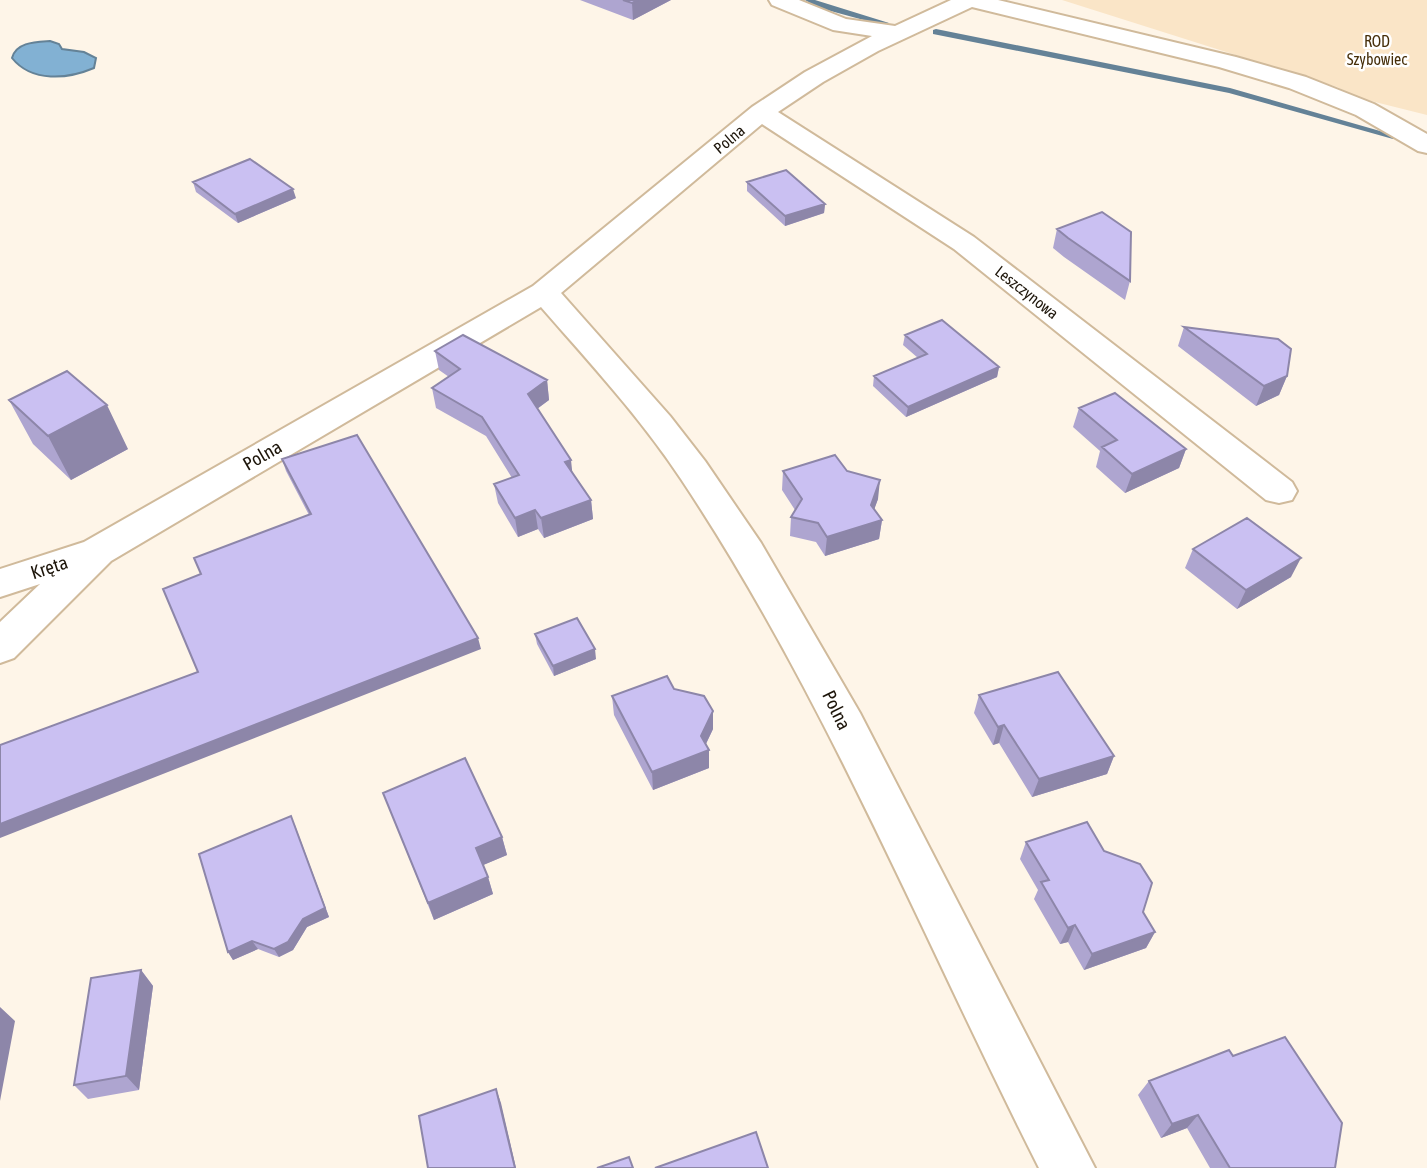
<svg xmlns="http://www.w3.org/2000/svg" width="1427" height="1168" font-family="'Asap Condensed',sans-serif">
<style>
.green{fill:#fae5c7}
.water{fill:#82b1d3;stroke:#648297;stroke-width:2}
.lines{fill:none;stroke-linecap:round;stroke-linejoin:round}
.stream{fill:#648297;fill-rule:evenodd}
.minor-casing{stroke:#d0ba9b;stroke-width:4}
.minor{fill:#fff;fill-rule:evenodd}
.wall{fill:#aea5d0}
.shaded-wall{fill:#8d86a9}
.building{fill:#cac0f2;stroke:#8d86a9;stroke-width:2}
.labels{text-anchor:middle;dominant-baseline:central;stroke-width:5;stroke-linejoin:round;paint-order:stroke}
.far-park-label{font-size:16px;fill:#462f0a;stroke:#fff}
.far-street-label{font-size:16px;fill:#1d150a;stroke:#fff}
.street-label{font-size:19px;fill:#1d150a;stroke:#fff}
</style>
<rect width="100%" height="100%" fill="#fef5e8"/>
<path class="green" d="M1062,0h365v115l-68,-17 -22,-11z"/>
<path class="water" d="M50,41l9,3 3,5 22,3 12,6 -2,10c-26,11 -62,15 -82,-10 4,-16 24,-16 38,-17z"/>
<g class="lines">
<path class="stream" d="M805,0h10l74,23 -7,2 -66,-18z
M936,29l294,59 171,49 -8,2 -164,-46 -296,-59v-4z"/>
<defs>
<path id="minor" d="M769,0h30l47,19 49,7 56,-26h47l238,57 70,20 68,27 53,30v19l-9,-2 -62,-36 -67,-27 -70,-21 -247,-60 -94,44 -55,31 -45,30 196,125 318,245 5,9 -5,9 -13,3 -13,-3 -312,-251 -192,-125 -201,169 109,123 35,45 56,82 99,170 235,455h-56c-117,-231 -214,-473 -358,-689 -41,-62 -92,-117 -140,-172l-430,254 -97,97 -14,5v-41l40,-38 -40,13v-28l84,-27 449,-256 219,-179 53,-35 67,-36 -39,-6 -61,-25z"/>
</defs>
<use href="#minor" class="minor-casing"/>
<use href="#minor" class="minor"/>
</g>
<path class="wall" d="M580,0h91l-38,20z
M193,182l103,16 -58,25 -42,-31z
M747,182l78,22 -1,9 -39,13 -38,-35z
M1057,229l73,52 -5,19 -61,-43 -11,-9z
M1184,327l103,49 -8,19 -23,11 -78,-60z
M905,335l94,32 -2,10 -91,40 -33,-31 1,-10 44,-18 -15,-13z
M435,351l112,29 2,20 -12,9 35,64 19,27 2,19 -49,19 -6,-9 -20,8 -20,-34 -4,-19 18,-6 -26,-42 -50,-28 -4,-20 17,-11 -10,-7z
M9,400l119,49 -57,31 -38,-36z
M1079,408l107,41 -7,19 -54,25 -29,-26 4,-16 -27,-24z
M282,459l199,190 -283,23 3,-98 108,-59 -23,-44z
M783,471h64l31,28 -4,10 8,11 -3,19 -54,17 -9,-14 -26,-6 1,-19 4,-7 -13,-20z
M1193,549l98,28 -54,32 -52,-41z
M535,634l61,25 -42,17 -17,-32z
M674,689l39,22v18l-7,15 3,24 -56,22 -39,-75 -2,-19z
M979,695l135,61 -7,18 -75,23 -33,-54 -6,2 -19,-32z
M383,793l119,44 5,18 -24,10 5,12 5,17 -59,26z
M295,825l34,92 -22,10 -14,23 -14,7 -21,-8 -25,11 -5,-8z
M1026,842l117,70 12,20 -9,16 -62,22 -16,-28 -8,2 -26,-45 4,-9 -18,-31z
M141,970l12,16 -14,104 -51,9 -14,-14z
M1233,1056l102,112h-125l-23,-40 -26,10 -23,-43 11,-14z"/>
<path class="shaded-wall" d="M638,0h33l-38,20 -1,-17z
M293,189l3,9 -58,25 -3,-9z
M825,204l-1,9 -39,13v-10z
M999,367l-2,10 -91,40 2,-10z
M1287,376l-8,19 -23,11 8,-20z
M547,380l2,20 -19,14 -2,-20z
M107,405l21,44 -57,31 -23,-44z
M1186,449l-7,19 -54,25 7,-19z
M571,460l2,19 -8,-17z
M880,480l-2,19 -9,25 13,-4 -3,19 -54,17 2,-19 44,-32z
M591,500l2,19 -49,19 -3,-20z
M535,510l3,19 -20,8 -3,-19z
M1301,558l-10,19 -54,32 9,-19z
M478,638l3,11 -481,189v-14z
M595,649l1,10 -42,17 -1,-10z
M713,711v18l-11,23 7,-2v18l-56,22 -1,-18 49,-36z
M1004,725l-5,18 -6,2 5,-18z
M1114,756l-7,18 -75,23 7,-18z
M291,816l38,101 -22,10 -14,23 -14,7 -5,-8z
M502,837l5,18 -26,11 -5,-18z
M488,877l5,17 -59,26 -6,-17z
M1075,925l-7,17 -8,2 8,-16z
M1155,932l-9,16 -62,22 8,-16z
M252,941l6,8 -25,11 -5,-8z
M141,970l12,16 -14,104 -13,-14z
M0,1007l15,14 -15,80z
M496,1089l5,14 15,65h-1z
M1198,1115l-11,13 -26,10 11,-14z"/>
<path class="building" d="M623,0h15l-6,3z
M250,159l43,30 -58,25 -42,-32z
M786,170l39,34 -40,12 -38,-34z
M1102,212l29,20 -1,49 -62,-43 -11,-9z
M942,320l57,47 -91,40 -34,-31 53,-22 -22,-19z
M1184,327l94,12 13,10 -4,27 -23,10z
M463,335l84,45 -19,14 43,66 -6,2 26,38 -50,18 -6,-8 -20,8 -21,-34 25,-9 -37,-58 -50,-29 28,-19 -25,-18z
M67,371l40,34 -59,31 -39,-36z
M1115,393l71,56 -54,25 -30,-27 15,-7 -38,-32z
M357,435l121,203 -478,186v-79l198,-73 -35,-83 38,-15 -7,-16 117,-44 -29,-55z
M835,455l12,16 33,9 -9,25 11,15 -55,17 -9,-14 -27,-6 11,-18 -19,-28z
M1247,518l54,40 -55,32 -53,-41z
M577,618l18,31 -42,17 -18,-32z
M1058,672l56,84 -75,23 -35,-54 -6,2 -19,-32z
M667,676l7,13 30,7 9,15 -12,25 8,14 -57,22 -40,-76z
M465,758l37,79 -26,11 12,29 -60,26 -45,-110z
M291,816l34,92 -22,11 -15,23 -14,7 -22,-8 -24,11 -29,-98z
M1087,822l17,29 36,13 12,19 -9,29 12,20 -63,22 -17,-29 -7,3 -27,-46 8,-2 -23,-38z
M141,970l-15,106 -52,9 17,-107z
M1285,1037l57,86 -7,45h-105l-32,-53 -26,9 -23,-43 80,-31 4,6z
M496,1089l19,79h-87l-9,-52z
M756,1132l12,36h-113z
M629,1157l4,11h-36z"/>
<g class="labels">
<g class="far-park-label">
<text x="1377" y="41">ROD<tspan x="1377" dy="18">Szybowiec</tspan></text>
</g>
<g class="far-street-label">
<text transform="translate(729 139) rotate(-40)">Polna</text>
<text transform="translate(1027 292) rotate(38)">Leszczynowa</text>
</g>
<g class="street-label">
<text transform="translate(262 455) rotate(-30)">Polna</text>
<text transform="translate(49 567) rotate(-18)">Kręta</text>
<text transform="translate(837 710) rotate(64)">Polna</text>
</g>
</g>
</svg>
